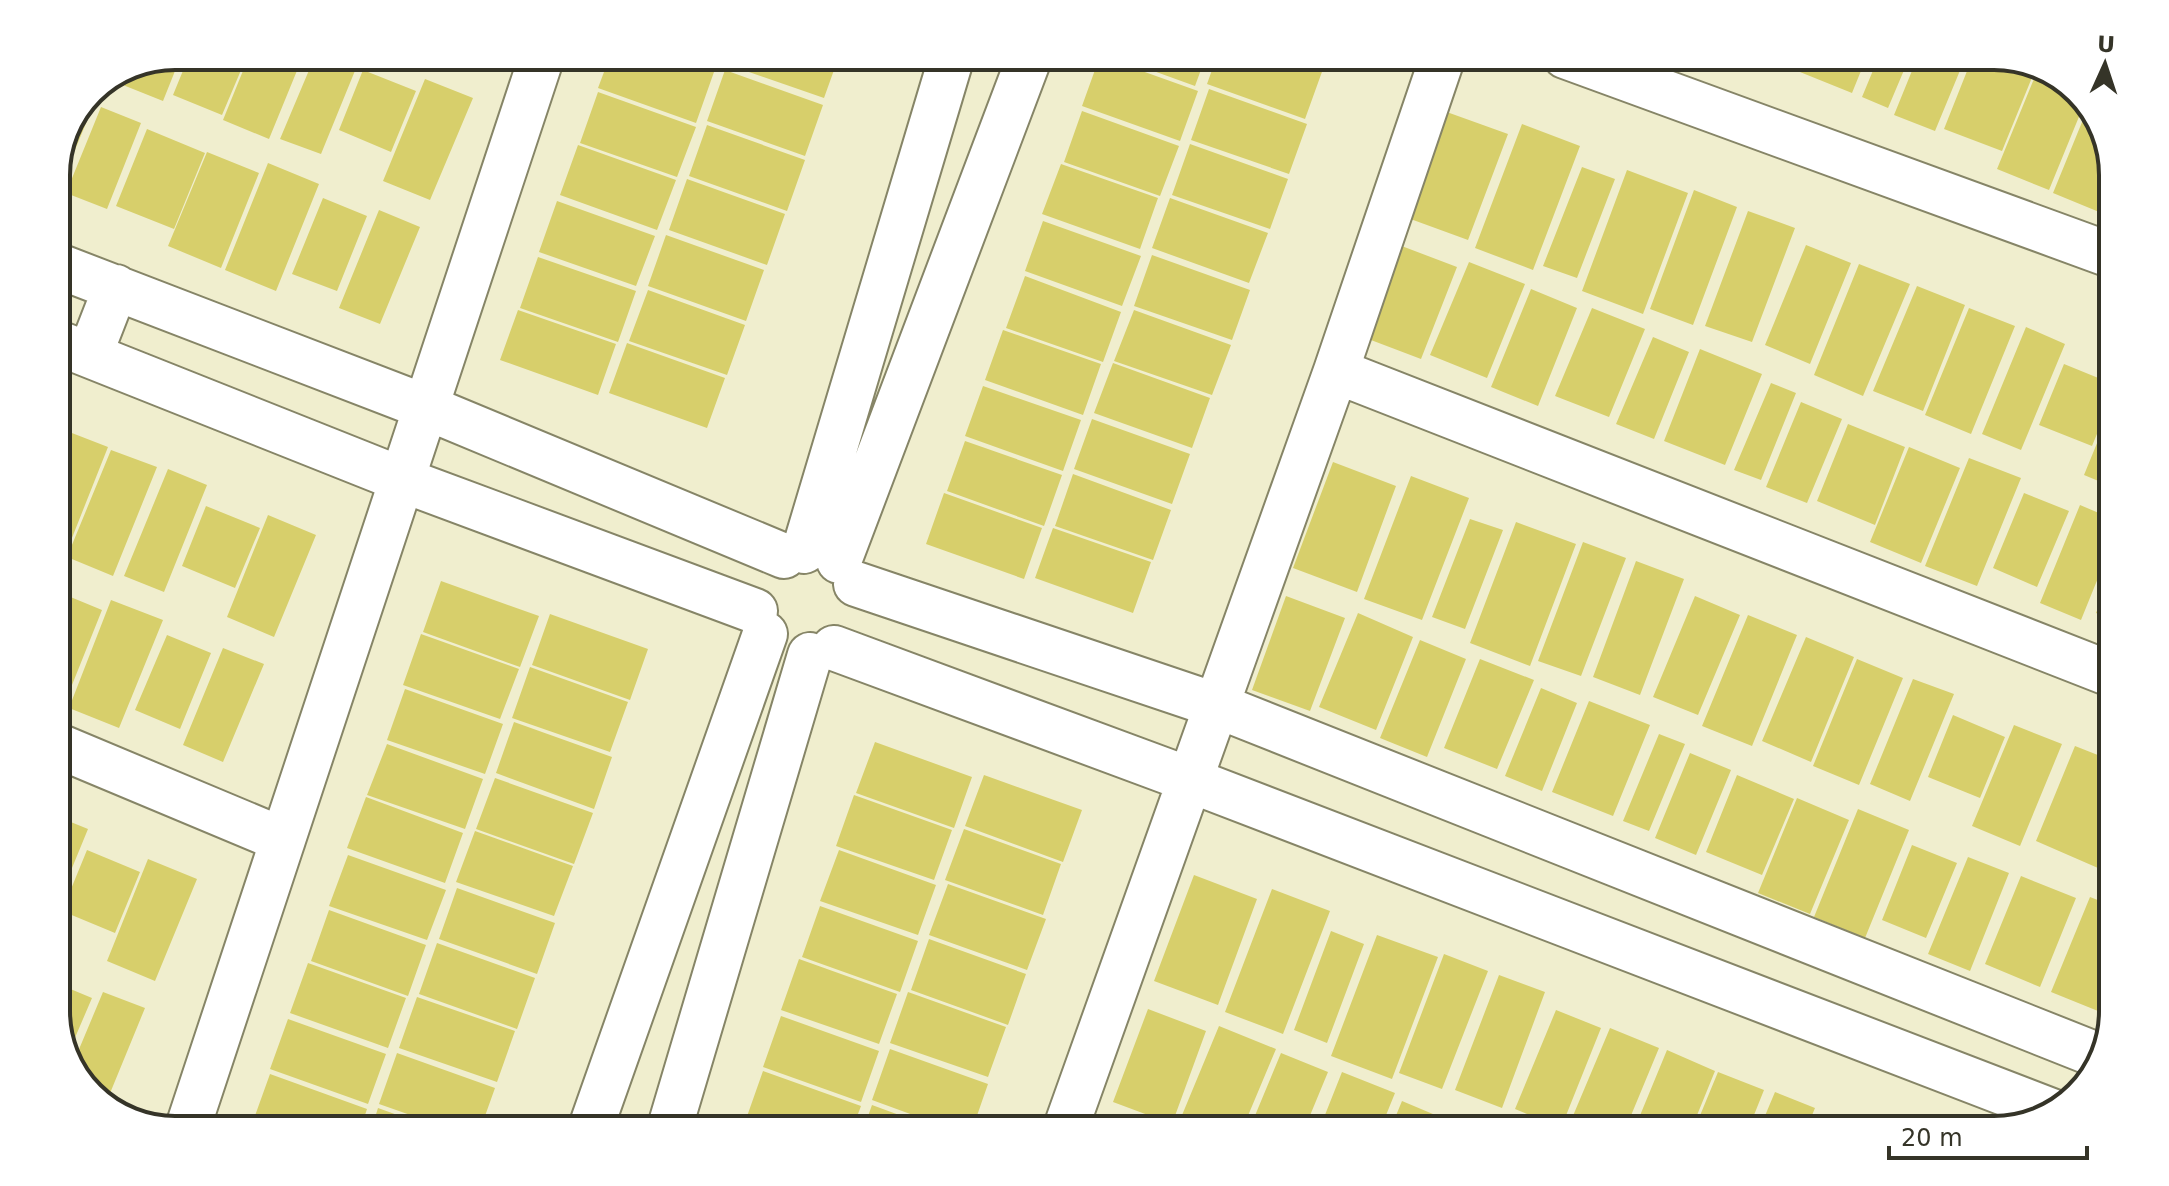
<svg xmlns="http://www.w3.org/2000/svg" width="2169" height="1186" font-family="'DejaVu Sans',sans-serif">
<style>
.building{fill:#d7cf6b}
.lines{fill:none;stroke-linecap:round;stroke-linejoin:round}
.minor-casing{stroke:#868567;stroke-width:48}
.minor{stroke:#fff;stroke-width:44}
.rim{fill:none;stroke:#353428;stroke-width:4}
</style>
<rect width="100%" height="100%" fill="#f0eece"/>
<path class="building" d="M175,56h6l-18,45 -50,-20z
M189,56h58l-25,59 -49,-20z
M249,56h54l-34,83 -46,-19z
M315,56h46l-40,98 -41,-15z
M610,56h60l44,16 -18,51 -98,-35z
M728,56h111l-15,42 -98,-34z
M1100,56l98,35 -18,50 -98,-35z
M1112,56h94l-11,30z
M1217,56h70l36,13 -18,50 -98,-35z
M1297,56h32l-4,11z
M1753,56h32l-4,11z
M1795,56h72l-15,37 -62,-25z
M1879,56h31l-22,52 -26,-11z
M1918,56h48l-31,75 -41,-16z
M1973,56h14l46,19 -31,76 -58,-22z
M363,70l53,21 -25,61 -52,-22z
M725,70l98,35 -18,51 -98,-35z
M2036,74l33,14 16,14 -36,88 -52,-21z
M425,79l48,19 -43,102 -47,-19z
M1209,89l98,35 -18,50 -98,-34z
M598,92l98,35 -19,50 -97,-34z
M89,96l7,3 -36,87 -4,-2v-17z
M2089,105l24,62v25l-9,22 -51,-21z
M101,107l40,16 -34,86 -41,-16z
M1082,111l97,35 -19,50 -96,-34z
M1444,111l64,23 -40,106 -63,-23z
M1522,124l58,22 -47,124 -58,-22z
M707,125l98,35 -18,51 -98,-35z
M147,129l58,24 -31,76 -58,-23z
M1190,144l98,35 -18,50 -98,-34z
M578,145l98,35 -19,50 -97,-35z
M207,152l52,21 -38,95 -53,-22z
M268,163l51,21 -43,107 -51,-21z
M1061,164l97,34 -18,51 -98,-35z
M1582,167l33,12 -38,99 -34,-12z
M1627,170l61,23 -45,121 -61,-23z
M687,179l98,35 -18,51 -98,-35z
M1694,190l43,17 -44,118 -43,-16z
M323,198l44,18 -30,75 -45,-17z
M1170,198l98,35 -19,50 -97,-35z
M557,201l98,35 -19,50 -97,-34z
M379,210l41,17 -40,97 -41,-16z
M1748,211l47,17 -43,114 -47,-16z
M1043,221l98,35 -19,50 -97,-35z
M666,235l98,35 -18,51 -98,-35z
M1399,245l58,22 -36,92 -58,-22z
M1806,245l45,18 -41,101 -45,-19z
M1152,255l98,35 -18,50 -98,-34z
M538,257l98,34 -18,51 -98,-34z
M1469,262l56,22 -38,94 -57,-23z
M1859,264l51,20 -47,112 -49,-21z
M1025,276l96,36 -18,50 -97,-34z
M1917,286l48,19 -42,106 -50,-20z
M1531,289l46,19 -39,98 -47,-19z
M648,290l97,35 -18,50 -98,-34z
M1592,308l53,21 -36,88 -54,-21z
M1969,308l46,18 -44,108 -46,-19z
M518,310l98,34 -18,51 -98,-35z
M1134,310l97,35 -19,50 -98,-34z
M2026,327l39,17 -44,106 -39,-16z
M1003,330l98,34 -18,51 -98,-35z
M1653,337l36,15 -35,87 -38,-15z
M627,343l98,35 -18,50 -98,-35z
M1700,349l62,25 -37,91 -61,-24z
M1113,363l97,35 -18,50 -98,-35z
M2064,364l49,20v11l-21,51 -53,-21z
M1771,383l25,10 -35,87 -27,-10z
M983,386l98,34 -18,51 -98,-35z
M1801,402l41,17 -35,84 -41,-16z
M2113,404v83l-29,-12z
M1092,419l98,35 -18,50 -98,-35z
M1848,424l57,23 -30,78 -58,-24z
M59,428l49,19 -42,106 -10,-4z
M965,441l97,34 -18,51 -97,-35z
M1909,447l51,21 -39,95 -51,-21z
M111,450l46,17 -44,109 -46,-19z
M1969,458l52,20 -44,108 -52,-20z
M1333,462l63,24 -39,106 -64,-24z
M168,469l39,16 -43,107 -40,-16z
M1073,474l98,36 -18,50 -98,-34z
M1411,476l58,22 -47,122 -58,-21z
M944,493l98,35 -18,51 -98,-35z
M2024,493l45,18 -32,76 -44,-19z
M2080,505l33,14v22l-32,79 -41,-17z
M206,506l54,22 -25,60 -53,-22z
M268,515l48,20 -42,102 -47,-20z
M1470,519l33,11 -38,99 -33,-12z
M1516,522l60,22 -46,122 -60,-23z
M1053,528l98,34 -18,51 -98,-35z
M1583,542l43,16 -45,118 -43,-15z
M1636,561l48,18 -44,116 -47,-18z
M2113,573v47l-17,-7z
M441,581l98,35 -19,51 -97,-35z
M56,591l46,19 -38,95 -8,-3z
M1286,596l59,22 -35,93 -58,-21z
M1695,596l45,19 -42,100 -45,-18z
M111,600l52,20 -44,108 -50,-20z
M1358,613l55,24 -37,93 -57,-23z
M550,614l98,35 -18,51 -98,-35z
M1748,615l49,20 -45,111 -50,-20z
M421,634l98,35 -19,50 -97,-34z
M167,635l44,18 -31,76 -45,-19z
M1806,637l48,20 -43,105 -49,-21z
M1420,640l46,19 -39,98 -47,-19z
M223,648l41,16 -41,98 -40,-17z
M1480,659l54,21 -37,89 -53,-21z
M1857,659l46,19 -44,107 -46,-19z
M530,667l98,35 -18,50 -98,-34z
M1913,679l41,15 -44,107 -40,-17z
M1541,688l36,15 -35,88 -37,-15z
M405,689l98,35 -18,50 -98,-34z
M1589,701l61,24 -37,91 -61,-24z
M1953,715l52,22 -25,61 -52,-21z
M514,722l98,35 -18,52 -98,-36z
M2014,725l48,19 -42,102 -48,-20z
M1659,734l26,10 -36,87 -26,-10z
M875,742l97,35 -18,51 -98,-35z
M387,744l96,35 -18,50 -98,-34z
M2075,746l38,15v71l-15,36 -62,-27z
M1690,753l41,17 -35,85 -41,-17z
M984,775l98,35 -19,52 -98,-36z
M1737,775l57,24 -32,76 -56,-23z
M495,778l98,35 -19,51 -98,-35z
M854,795l98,35 -18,50 -98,-34z
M366,797l97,36 -18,50 -98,-35z
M1797,798l52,22 -39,94 -52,-21z
M1858,809l51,21 -44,108 -51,-21z
M56,816l32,13 -32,78z
M964,829l97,35 -18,51 -98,-35z
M475,831l98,35 -19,50 -98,-34z
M1912,845l45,18 -31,75 -44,-18z
M87,850l53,22 -25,61 -53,-22z
M839,850l97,35 -18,50 -98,-34z
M348,855l98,35 -19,50 -98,-34z
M1968,857l41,16 -39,98 -42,-17z
M148,859l49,20 -42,102 -48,-20z
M1194,875l63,24 -39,106 -64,-24z
M2021,876l55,22 -36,89 -55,-23z
M948,884l98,35 -19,51 -98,-35z
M457,888l98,35 -18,51 -98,-35z
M1272,889l58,22 -47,123 -58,-22z
M2090,897l23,9v69l-15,36 -47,-19z
M820,906l98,35 -18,51 -98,-35z
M329,910l97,35 -18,51 -97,-35z
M1331,931l33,13 -37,99 -33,-13z
M1377,935l61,22 -46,122 -61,-23z
M929,939l97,35 -18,51 -97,-35z
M437,943l98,35 -18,51 -98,-35z
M1444,954l44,17 -46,118 -43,-16z
M799,959l98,35 -18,50 -98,-34z
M308,963l98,35 -18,50 -98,-35z
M1499,975l46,17 -43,116 -47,-18z
M56,983l36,15 -24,56 -12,-34z
M103,992l42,16 -39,95 -30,-26 -4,-11z
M908,992l98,35 -18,50 -98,-34z
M417,997l98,34 -18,51 -98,-34z
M1148,1009l58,22 -34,93 -59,-22z
M1556,1010l45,18 -40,100 -46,-19z
M781,1016l98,35 -18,51 -98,-35z
M288,1019l98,35 -18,50 -98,-35z
M1219,1026l57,23 -34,81h-38l-24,-10z
M1610,1028l49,20 -34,82h-58z
M890,1049l98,35 -16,46h-18l-82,-30z
M1667,1050l48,21 -24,59h-57z
M397,1053l98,35 -15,42h-27l-74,-26z
M1281,1053l47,19 -24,58h-55z
M763,1071l98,35 -9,24h-84l-23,-8z
M1342,1072l53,21 -15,37h-61z
M1718,1072l46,18 -16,40h-54z
M270,1074l97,35 -7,21h-93l-15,-6z
M1775,1092l40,16 -9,22h-47z
M1402,1101l38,16 -6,13h-44z
M872,1105l68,25h-77z
M378,1108l61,22h-68z
M1451,1114l40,16h-47z"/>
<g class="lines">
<defs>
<path id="minor" d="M1565,56l548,200
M56,265l372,143 356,148
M56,342l347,138 352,131
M90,354l26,-67
M1336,371l777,304
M804,551l148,-495
M839,561l191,-505
M856,584l362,122 884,351
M834,648l343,127 877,337
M56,745l227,95
M187,1130l355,-1074
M590,1130l175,-496
M669,1130l141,-475
M1065,1130l271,-759 107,-315"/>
</defs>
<use href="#minor" class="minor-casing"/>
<use href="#minor" class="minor"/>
</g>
<path d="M0 0H2169V1186H0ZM175 70H1994A105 105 0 0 1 2099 175V1011A105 105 0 0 1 1994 1116H175A105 105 0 0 1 70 1011V175A105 105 0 0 1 175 70Z" fill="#fff" fill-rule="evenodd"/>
<path class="rim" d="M175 70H1994A105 105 0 0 1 2099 175V1011A105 105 0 0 1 1994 1116H175A105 105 0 0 1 70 1011V175A105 105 0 0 1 175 70Z"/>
<g transform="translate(2105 64) rotate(3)" stroke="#ffffff" stroke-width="6" paint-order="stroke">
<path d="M0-6L14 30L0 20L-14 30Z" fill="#353428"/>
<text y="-12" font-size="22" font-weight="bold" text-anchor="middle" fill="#353428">U</text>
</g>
<path d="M1889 1146v12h198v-12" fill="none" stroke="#353428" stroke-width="4"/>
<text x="1901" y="1146" font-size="24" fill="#353428" stroke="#ffffff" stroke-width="6" paint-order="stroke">20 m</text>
</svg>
